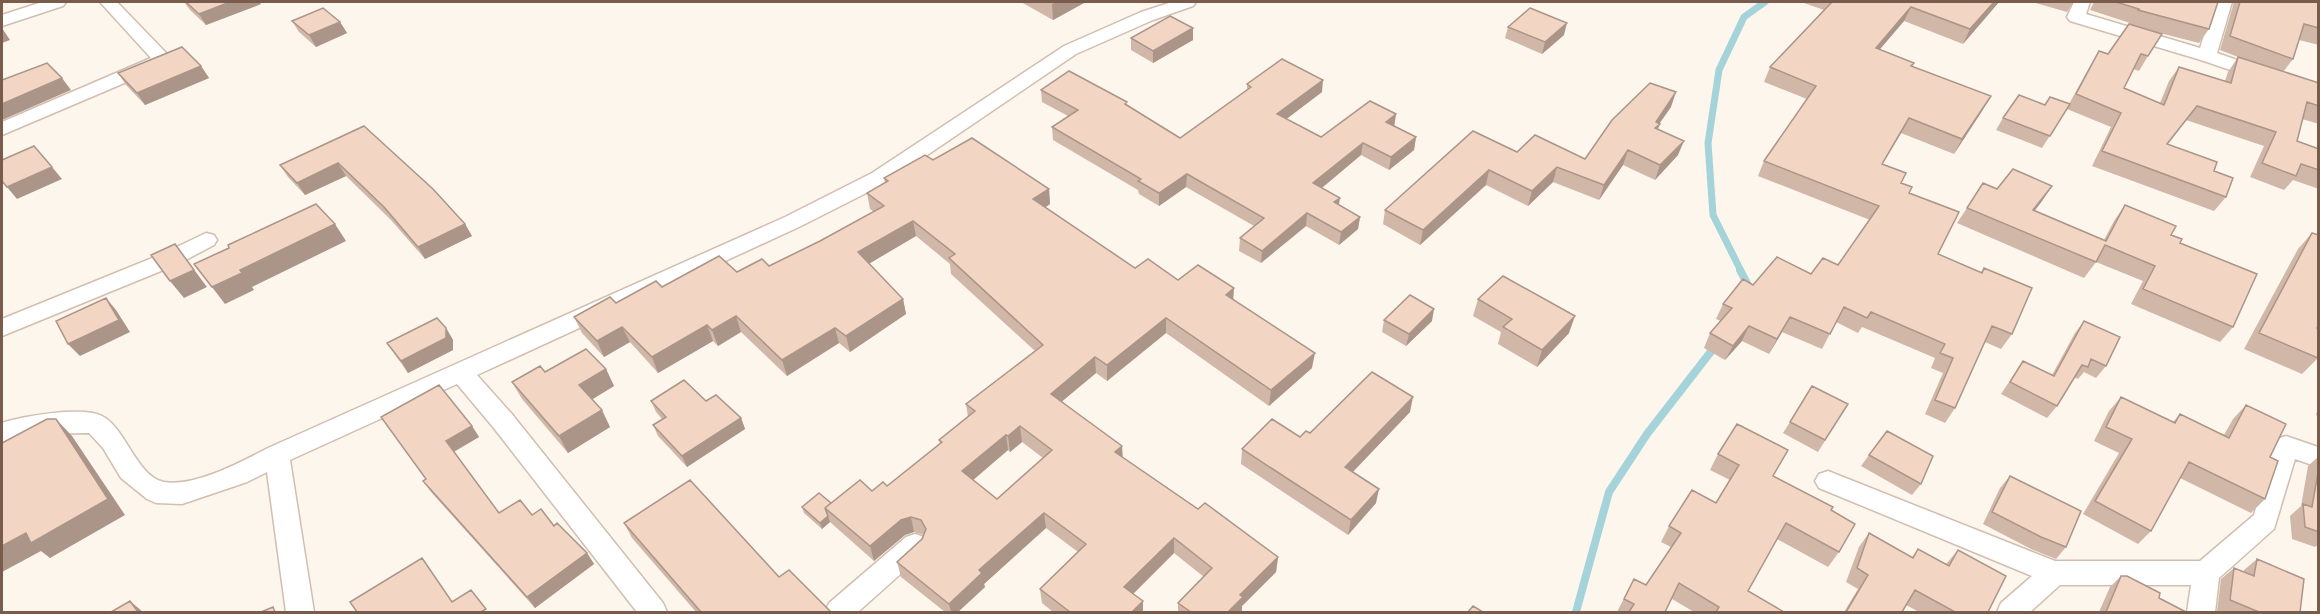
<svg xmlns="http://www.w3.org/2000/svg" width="2320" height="614" font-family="'PT Sans Narrow',sans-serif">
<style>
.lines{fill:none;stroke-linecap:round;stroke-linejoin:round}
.stream-far1{stroke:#a5d3da;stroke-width:7}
.stream{stroke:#a5d3da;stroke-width:8}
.minor-casing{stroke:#d1beb0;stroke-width:3}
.minor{fill:#fff;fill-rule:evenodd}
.wall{fill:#d1b7a8;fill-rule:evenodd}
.shaded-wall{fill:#aa9588}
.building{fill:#f3d5c3;stroke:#aa9588;stroke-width:1.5;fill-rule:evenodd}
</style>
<rect width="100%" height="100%" fill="#fdf6ec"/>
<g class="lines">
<path class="stream-far1" d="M1741,271l-28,-56 -5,-72 11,-73 25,-53 21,-15"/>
<path class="stream" d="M1740,270l10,19
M1576,612l33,-120 38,-58 69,-89"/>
<defs>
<path id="minor" d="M42,2h24l-3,4 -61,20v-11z
M100,2h17l52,54 3,4 -3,4 -167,71v-13l149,-64z
M1172,2h24l-3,4 -40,14 -77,34 -190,129 -87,44 -322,148 34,38 152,190 4,9h-30l-144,-185 -36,-43 -167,76 24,152h-28l-19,-140 -20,10 -65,22 -26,-1 -9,-4 -26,-21 -18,-30 -14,-15 -53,1 -34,9v-20c20,-7 81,-17 100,-7 23,11 35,61 62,66 31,5 77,-20 104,-34l517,-231 87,-44 192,-127 77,-34z
M2074,2h16l-4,12 114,34 15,-46h17l-15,51 101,35v12l-117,-40 -131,-39 -3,-4z
M206,233l8,2 3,5 -3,5 -36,19 -176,72v-17l160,-65z
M2286,436l32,11v20l-23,-8 -21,70 -55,49 -4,34h-28l4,-27h-131l-30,27h-33l4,-9 31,-27 -213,-88 -4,-7 4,-7 9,-3 227,90h145l54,-46 20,-69 3,-7z
M915,534l9,3 4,8 -4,8 -66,59h-33l4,-9 77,-66z"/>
</defs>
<use href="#minor" class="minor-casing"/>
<use href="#minor" class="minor"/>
</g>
<path class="wall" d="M184,2h75l2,2 -55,21 -16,-15z
M1021,2h63v1l-31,17z
M1801,2h198l-36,42 -59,-23 -24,28 34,14 -2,4 79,29 -9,15 -28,43 -53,-21 -19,31 19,19 8,10 29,61 43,18 3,-4 28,66 -11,15 -16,-7 -30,66 -10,15 -20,-9 18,-41 -12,-5 4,-10 -73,-31 -4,6 -22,-11 -14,27 -40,-17 -13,22 -27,-13 -17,19 -21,-12 6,-15 11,-12 -5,-2 7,-15 30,-19 58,-11 27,-9 32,-45 -112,-44 6,-15 43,-62 -43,-17 6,-15 54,-57z
M2032,2h41l-6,10z
M2094,2h124l-9,27 -10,14 -55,-14 4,27 -9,15 -6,-2 -9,19 36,15 9,-22 10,-14 46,14 3,-9 10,-15 13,5 -31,-12 14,-48h85v43l-20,-5 -6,19 -10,13 36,11v41l-17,-5 -5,22 22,8v40l-26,-9 -9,10 -34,-13 14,-31 -78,-26 -18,24 46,27 12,26 -12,14 -122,-45 19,-39 -44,-18 -25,39 -46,-18 7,-12 42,-13 24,-1 21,-38 9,-15 9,3 22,-31 -40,-13z
M292,21l48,1 7,11 -31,14 -17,-15z
M1508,27l56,8 -22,19 -37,-16z
M1193,28v12l-40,23 -22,-13v-12z
M201,66l8,12 -64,27 -19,-20 -8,-12z
M1247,84l75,8 -36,27 35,18 75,-23 -2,13 22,10 -2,13 -25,20 -28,-15 -39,33 17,17 21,12 -2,12 -19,16 -33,-19 -45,37 -22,-12 1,-13 14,-12 -68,-39 -27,19 -20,-12 -1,-4 -85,-50 -1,-13 16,-11 -26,-14 -1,-12 86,16 53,32 67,-48z
M1671,107l-12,17 -1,5 20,26 -23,25 -32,-15 -24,35 -46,-18 -25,24 -42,-21 -66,60 -37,-21 2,-14 132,-58 68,7z
M364,126l101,98 7,12 -47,23 -34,-39 -45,-44 -41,19 -17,-18 -8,-12z
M933,160l116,29 1,15 -4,3 89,61 43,12 56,20 78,68 -43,38 -103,-73 -59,48 -11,-8 -34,28 60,56 76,52 80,48 -2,15 -34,34v5l-1,1h-63v-9l26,-26 -30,-24 -41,41 10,7v11h-90l-11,-9 -2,-14 38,-37 -32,-24 -62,56 1,3 -27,25h-13l-44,-35 -4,-15 25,-23 2,-4 -10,-3 -9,3 -31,26 -44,-39 -8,7 -18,-16 -2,-6 29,-4 56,-17 53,-42 -1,-4 29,-23 -2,-13 69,-53 -84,-77 -1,-10 -34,-28 -47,27 34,36 3,15 -56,38 -11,-9 -52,33 -46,-44 -23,14 -5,-5 -55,32 -28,-31 -26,15 -22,-24 -8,-16 88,-30 107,-21 51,-25 54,-29 -4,-3 -3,-16 18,-10 -1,-5zM1022,442l21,16 -46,41 -24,-19 35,-30 2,2z
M1997,189l45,12 -8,10 70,29 10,-19 11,-16 46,30 9,8 53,84 -13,15 -89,-38 12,-23 -47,-19 -12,16 -127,-55 10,-15z
M2312,233l6,125 -16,16 -58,-25 54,-100z
M1478,299l91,34 -32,34 -39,-23 3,-12 -28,-16z
M1384,320l48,1 -26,25 -24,-14z
M2084,321l22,45 -10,12 -12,-6 -6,7 -4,-2 -17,29 -10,12 -46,-24 22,-33 29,14 23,-42z
M446,328l7,12v10l-45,23 -21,-30z
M606,369l8,17 -22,13 18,28 -42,26 -46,-54 -10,-17 33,-10z
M2121,397l52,25 7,-8 44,21 9,-16 13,-14 24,52 -5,42 -14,14 -71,-35 -29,53 -13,13 -55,-30 36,-61 -25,-12 15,-30z
M651,401h55l35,17 4,11 -58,38 -29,-31 -5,-11 9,-6 -6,-7z
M2319,403v13l-3,-1z
M1848,404l-30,48 -35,-19 7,-11z
M1410,412l-57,60 23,31 -28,32 -107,-71 1,-15 58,-12 10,-4z
M472,426l7,11 -25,15 45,61 33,2 22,11 33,27 7,11 -59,44 -104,-116 -8,-11 3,-2z
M1718,454l55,22 58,34 8,42 -11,15 -51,-28 -29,52 36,21h-90l-22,-13 -7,13h-48l17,-33 12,6 25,-38 -10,-5 8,-16 47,-23 14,-23 -20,-10z
M1869,455l52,29 -9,11 -51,-29z
M2319,456v88l-4,3 -23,-8 -2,-23 11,-10 7,-40z
M2010,476l56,71 -10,12 -25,-10 -48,-25 17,-36z
M624,523l155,54 52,35h-135l-64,-74z
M1869,533l43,24 6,-8 28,15 12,-14 30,62h-69l-13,-7 -4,7h-58l14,-23 -12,-7 13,-35z
M2257,559l43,53h-79l-4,-1 4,-32 13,-11 10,4v-2z
M2121,576l38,22 27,14h-87l11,-25z"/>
<path class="shaded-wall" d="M230,2h29l2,2 -55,21 -7,-11z
M1056,2h28v1l-31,17 -1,-16z
M1994,2h5l-36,42 7,-15z
M1911,7l-7,14 -35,41 7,-14z
M340,22l7,11 -31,14 -7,-12z
M1567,23l-3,12 -22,19 3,-12z
M2,28l8,12 -8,3z
M1193,28v12l-40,23v-12z
M201,66l8,12 -64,27 -8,-12z
M62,78l9,12 -69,30v-16z
M1323,80l-1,12 -46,35 1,-13z
M1676,92l-5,15 -12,17h1l-6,14 2,-16z
M1991,96l-9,15 -28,43 8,-15z
M1396,114l-2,13 -8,-5z
M1909,118l-8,15 -27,45 8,-14z
M1416,137l-2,13 -25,20 2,-13z
M1684,141l-6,14 -23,25 5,-15z
M1363,143l-2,12 -49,41 1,-13z
M1628,150l-5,15 -24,35 5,-15z
M338,163l8,13 -41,19 -8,-12z
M52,167l10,12 -45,20 -10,-12z
M1557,167l-4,15 -25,24 4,-15z
M1489,170l-3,15 -66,60 3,-15z
M1187,174l-1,13 -27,19v-13z
M2052,186l-10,15 -19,25 10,-16z
M1049,189l1,15 -16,11 -1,-16z
M1340,198l-2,12 -4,-8z
M1307,213l-1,13 -45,37 1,-12z
M1360,217l-2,12 -19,16 2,-13z
M913,221l3,15 -54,32 -4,-16z
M335,224l11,17 -94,46 2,3 -29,14 -13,-17 28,-17z
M465,224l7,12 -47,23 -7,-12z
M175,244l32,43 -23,11 -14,-17z
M1234,288l-1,16 -7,-9z
M106,298l10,12 14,22 -50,24 -12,-12z
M903,299l3,15 -56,38 -4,-16z
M1434,309l-2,12 -26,25 3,-12z
M736,316l5,16 -23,14 -6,-16z
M1575,316l-6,17 -32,34 5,-17z
M1790,317l-8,15 -13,22 8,-15z
M1166,318v15l-59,48v-16z
M707,325l6,16 -55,32 -6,-16z
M1749,326l-7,15 -17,19 8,-14z
M622,327l8,15 -26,15 -7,-16z
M446,328l7,12v10l-45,23 -7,-12z
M835,328l4,15 -52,33 -5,-16z
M1315,353l-3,15 -43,38 2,-16z
M1095,357l1,16 -43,36 -2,-15z
M606,369l8,17 -26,16 -9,-17z
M1413,397l-3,15 -67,70 2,-15z
M602,410l8,17 -42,26 -9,-17z
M741,418l4,11 -58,38 -5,-11z
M56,419l16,17 53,79 -75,43 -9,-7 -39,21v-26z
M472,426l7,11 -26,15 -7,-11z
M1020,426l2,16 -12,10 -2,-16z
M1006,435l2,15 -43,37 -3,-16z
M1122,446l1,15 -8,-9z
M1379,489l-3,14 -28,32 3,-15z
M1044,513l2,15 -62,56 1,3 -27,25h-7l-2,-8 30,-34z
M828,516l2,6 -8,7 -2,-6z
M911,517l3,15 -9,3 -31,26 -4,-15 31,-26z
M1174,538v15l-49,49 -1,-15z
M587,553l7,11 -59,44 -8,-11z
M1278,557l-2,15 -34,34v5l-1,1h-13l12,-17z
M130,601l13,11h-5z
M1143,601v11h-11z"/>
<path class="building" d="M186,2h44l-31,12z
M1832,2h162l-24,27 -59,-22 -35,41 38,15 -3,3 80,30 -29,43 -53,-21 -27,46 24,9 -5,10 11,4 -3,6 50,19 -21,42 44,19 2,-5 48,20 -20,46 -20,-8 -37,82 -20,-8 18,-42 -13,-5 5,-9 -74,-32 -4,6 -23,-11 -14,27 -40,-17 -13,22 -28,-13 -16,20 -23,-13 22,-25 -9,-4 20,-25 10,6 24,-28 34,17 12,-16 15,7 41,-59 -115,-45 52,-75 -46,-19z
M2116,2h102l-9,27 -71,-19 1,-1z
M2240,2h79v26l-15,-4 -11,35 -63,-23z
M323,8l17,14 -31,13 -17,-14z
M1530,8l37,15 -22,19 -37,-15z
M1170,16l23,12 -40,23 -22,-13z
M2129,24l33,10 -14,22 -7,-2 -17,34 40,17 15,-38 52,16 7,-26 81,26v23l-12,-4 -10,39 22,8v21l-18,-6 -5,12 -34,-13 14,-31 -79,-26 -30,38 50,18 -3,9 19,7 -7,19 -124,-46 19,-38 -45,-19 23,-43 9,3z
M182,47l19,19 -64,27 -19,-20z
M1282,59l41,21 -46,34 44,23 49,-36 26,13 -10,8 30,15 -25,20 -28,-14 -50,40 27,15 -6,4 26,15 -19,15 -34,-19 -45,38 -22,-13 24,-20 -77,-44 -28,19 -21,-12 3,-2 -89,-52 26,-17 -37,-20 28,-19 58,31 -2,2 55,34 71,-51 -4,-3z
M47,63l15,15 -60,26v-24z
M1650,83l26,9 -20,30 4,2 -5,4 29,13 -24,24 -32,-15 -24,35 -47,-18 -25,24 -43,-21 -66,60 -38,-20 88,-79 44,21 18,-17 50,24 27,-39z
M2019,95l26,10 5,-8 20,7 -20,32 -47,-18z
M364,126l69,63 32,35 -47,23 -34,-40 -46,-44 -41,20 -17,-18z
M972,138l77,51 -16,10 102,69 13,-9 30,21 20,-15 36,23 -8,7 89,58 -44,37 -105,-72 -59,47 -12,-8 -44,37 71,52 -7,6 83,57 7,-6 73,54 -38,38 3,2 -15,15h-37l-13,-9 34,-35 -38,-30 -50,49 19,14 -11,11h-62l-30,-23 46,-45 -42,-31 -65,57 3,3 -33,31 -52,-42 25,-23 4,-10 -5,-9 -10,-3 -10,3 -31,26 -45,-38 35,-28 12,11 11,-9 4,4 55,-44 -3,-2 36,-29 -9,-7 77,-59 -94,-87 6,-4 -42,-33 -55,31 45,47 -57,37 -11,-8 -53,32 -46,-44 -24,14 -5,-5 -55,32 -30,-30 -25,14 -23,-24 36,-20 6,6 40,-22 6,6 57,-31 18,16 25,-13 7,7 51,-25 64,-35 -17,-13 21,-12 -4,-3 41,-23 8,5zM1020,426l32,24 -55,49 -35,-28 44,-36 2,1z
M34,146l18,21 -45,20 -5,-6v-21z
M2013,169l39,17 -19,24 73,31 19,-36 51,21 -5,9 11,4 -2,4 77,31 -24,53 -90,-38 12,-23 -50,-21 -9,17 -129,-54 16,-25 14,6z
M316,204l19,20 -95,46 2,3 -30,14 -18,-23 35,-16 -1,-3z
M2312,233l7,2v91l-2,2 2,2 -1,28 -59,-25z
M175,244l19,26 -24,11 -19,-26z
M1503,276l72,40 -33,34 -39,-23 9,-8 -34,-20z
M1410,295l24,14 -25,25 -25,-14z
M106,298l13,22 -51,24 -12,-23z
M437,318l9,10v10l-45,23 -14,-18z
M2084,321l36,16 -14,29 -15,-7 -3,8 -6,-2 -25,41 -47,-24 13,-21 31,15z
M586,349l20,20 -27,16 23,25 -43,26 -47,-54 28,-16 5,6z
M1372,372l41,25 -68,70 34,22 -28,31 -109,-71 30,-30 28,18 6,-6 4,2z
M684,380l22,21 10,-6 25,23 -59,38 -29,-31 13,-8 -15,-16z
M439,385l33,41 -26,15 53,72 21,-13 12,15 9,-6 13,17 3,-3 30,30 -60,44 -104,-116 3,-2 -45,-62z
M1812,386l36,18 -23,36 -35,-18z
M2121,397l54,26 5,-9 49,24 17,-33 40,19 -16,33 8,4 -13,38 -76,-37 -38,69 -56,-30 37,-62 -26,-12z
M47,419h9l52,80 -77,44 -5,-10 -24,13v-103z
M1737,424l51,26 -15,26 60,31 -2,3 24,14 -16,28 -53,-29 -38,68 36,21h-68l3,-5 -40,-24 -14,29h-36l5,-8 -10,-5 10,-20 12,6 35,-52 -12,-7 23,-36 24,13 23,-38 -21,-11z
M1887,431l46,25 -12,28 -52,-29z
M2319,467v65l-14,-5 -2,-23 9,3z
M2010,476l71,35 -15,36 -25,-10 -49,-25z
M690,480l89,97 10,-7 42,42h-130l-77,-89z
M819,493l12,10 -6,5 3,8 -8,7 -18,-16z
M1869,533l44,25 5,-9 31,17 9,-16 48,26 -18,36h-33l-40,-22 -13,22h-56l22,-37 -11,-7z
M422,558l30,44 19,-12 15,19 -5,3h-124l-7,-10z
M2257,559l47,20 -4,33h-41l-29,-12 4,-32 20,8z
M2121,576h6l33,17 -1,5 27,14h-80z
M130,601l8,11h-27z
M1473,606l10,6h-15z
M273,607l2,5h-14z"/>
<rect width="2320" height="614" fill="none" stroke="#7a5c4d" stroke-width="6"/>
</svg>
